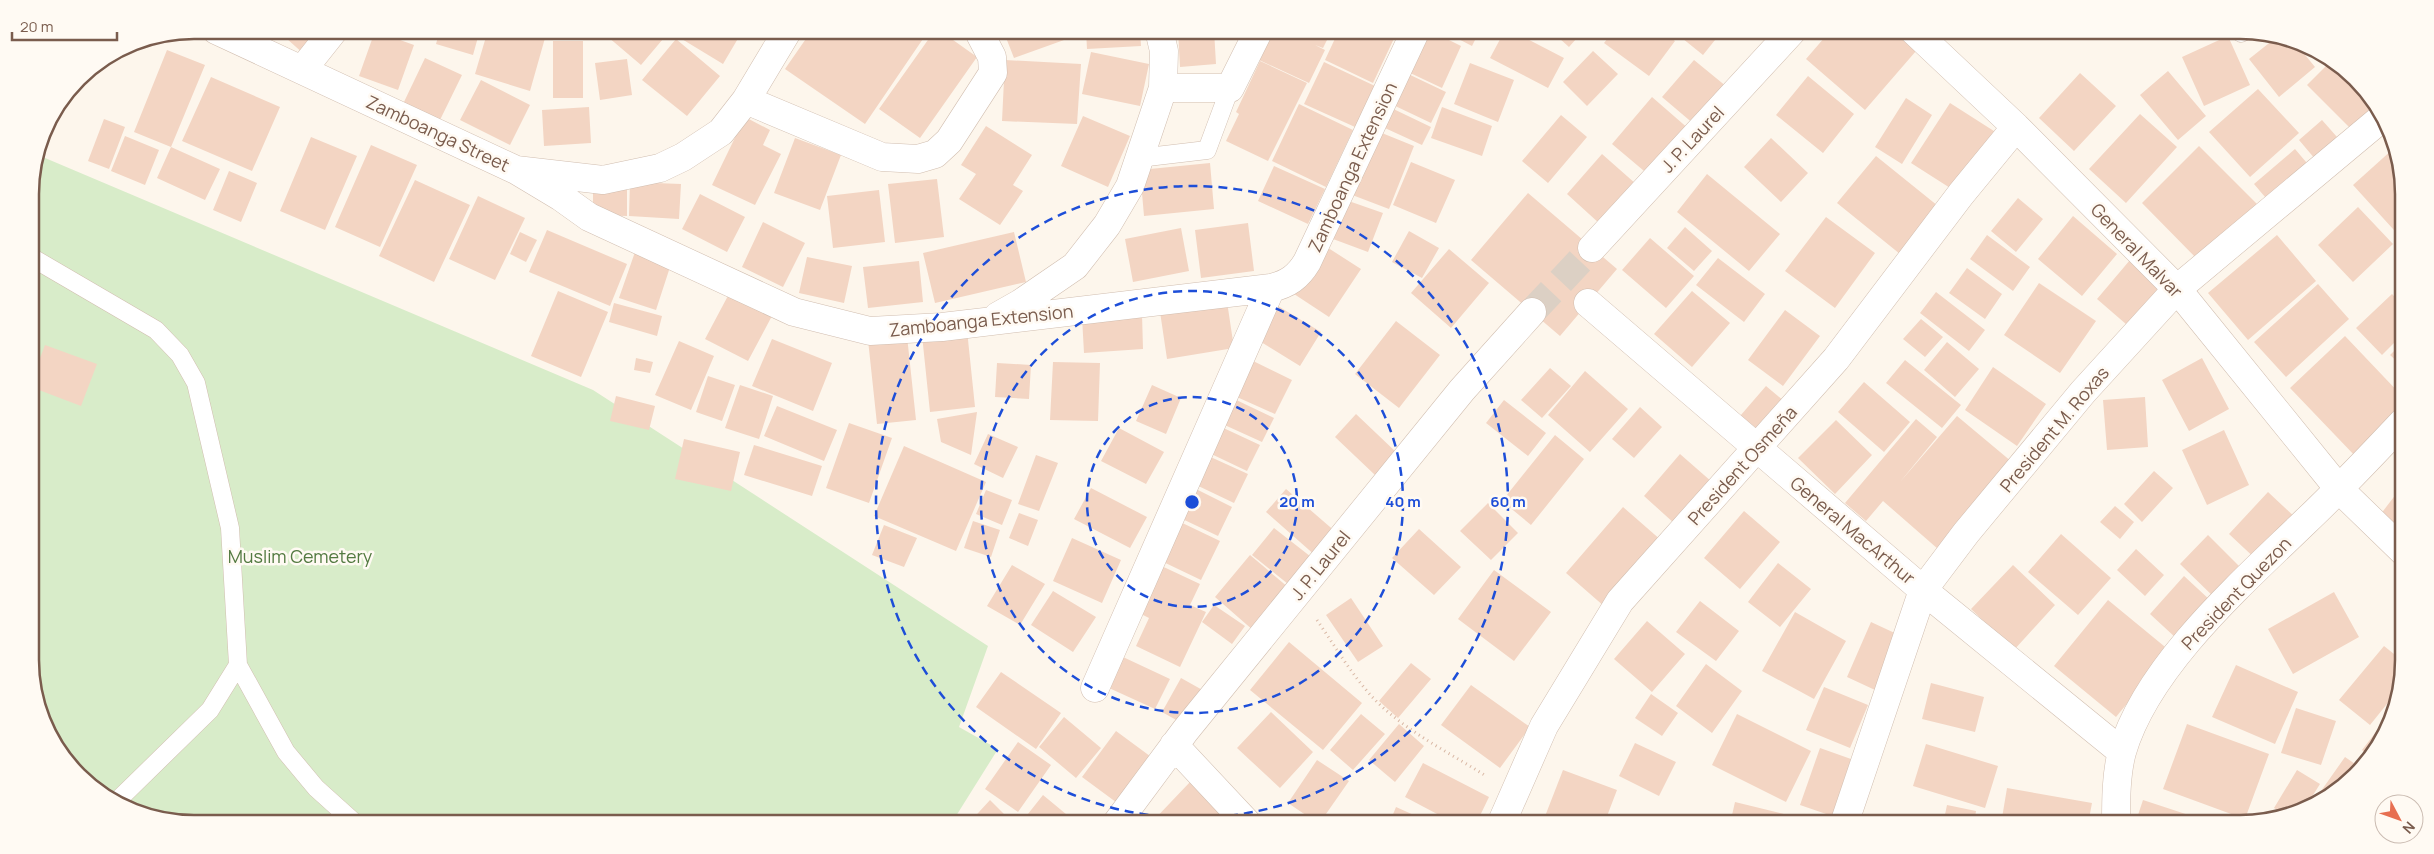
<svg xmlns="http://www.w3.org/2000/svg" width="2434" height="854" font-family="Manrope,sans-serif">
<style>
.green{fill:#d8ecc9}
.building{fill:#f3d5c3}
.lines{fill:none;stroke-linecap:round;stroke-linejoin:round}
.minor-tunnel{stroke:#dcd0c4;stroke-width:28;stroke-dasharray:28 14;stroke-linecap:butt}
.service-casing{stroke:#d1beb0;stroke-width:19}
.minor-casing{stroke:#d1beb0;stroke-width:29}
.path{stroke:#d9b8a5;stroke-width:3;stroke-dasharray:1 4;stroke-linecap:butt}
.service{stroke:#fff;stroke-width:18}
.minor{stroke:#fff;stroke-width:28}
.ring{fill:none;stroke:#1d4ed8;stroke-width:2.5;stroke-dasharray:9 6}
.labels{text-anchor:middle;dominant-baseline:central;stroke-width:5;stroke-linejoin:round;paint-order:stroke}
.street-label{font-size:18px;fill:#7a5c4d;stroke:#fffaf3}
.park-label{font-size:18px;fill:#537a41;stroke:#fffaf3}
.rim{fill:none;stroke:#7a5c4d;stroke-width:2.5}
.centre{fill:#1d4ed8;stroke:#fffaf3;stroke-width:2.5}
.ring-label{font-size:15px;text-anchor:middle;font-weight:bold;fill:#1d4ed8;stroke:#fffaf3;stroke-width:5;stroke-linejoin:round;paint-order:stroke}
</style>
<rect width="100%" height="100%" fill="#fdf6ec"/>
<path class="green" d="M38,155l555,235 395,256 -29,81 39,22 -47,75h-757l-52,-9 -71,-47 -38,-76 -3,-509z"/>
<path class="building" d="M277,30h49l-21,25z
M404,30h31l-3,10z
M440,30h40l-7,25 -37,-11z
M488,30h30l27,8 -15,53 -55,-17z
M614,30h39l10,9 -22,26 -33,-28z
M667,30h76l-20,34z
M812,30h117l-64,94 -80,-55z
M935,30h4l38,27 -57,81 -41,-29z
M1003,30h73l2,5 -64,23z
M1086,30h54l1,16 -54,3z
M1178,30h36l2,34 -36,3z
M1273,30h59l-9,18 -8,-3 10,5 -16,33 -50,-23z
M1339,30h59l-25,53 -48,-23z
M1429,30l32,16 -19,42 -36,-17z
M1441,30h39l-8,16z
M1505,30h5l54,28 -16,30 -58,-30z
M1550,30h34l-15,17z
M1614,30h46l15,11 -26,35 -45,-33z
M1672,30h51l-20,25z
M1831,30h61l24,21 -51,59 -59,-51z
M2181,30h26l-22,10z
M375,31l39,14 -16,45 -39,-14z
M2228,36l22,49 -46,21 -22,-49z
M2278,36l14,3 23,28 -36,30 -30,-38z
M676,39l44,37 -33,40 -45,-36z
M553,41h30v57h-30z
M167,50l38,15 -34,82 -37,-15z
M1593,51l25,23 -31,32 -24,-24z
M1091,52l58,12 -9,42 -58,-12z
M425,58l37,17 -23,47 -36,-18z
M627,59l5,36 -32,5 -5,-37z
M1005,60l76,4 -4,60 -75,-3z
M1694,60l33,27 -32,38 -33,-28z
M1260,61l47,22 -39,78 -42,-20 13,-27 -3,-2z
M1324,62l51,24 -20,41 -51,-23z
M1470,63l44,17 -16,42 -44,-18z
M2329,63l51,51 -22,22 -51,-51z
M2168,71l38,45 -28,24 -38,-45z
M1404,72l42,20 -15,31 -42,-20z
M2080,73l36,33 -42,45 -35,-33z
M1808,76l46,38 -31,39 -47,-38z
M211,77l69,30 -28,64 -70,-30z
M481,80l49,25 -20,40 -50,-25z
M2258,89l41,44 -49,44 -41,-45z
M1652,97l38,33 -40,46 -38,-32z
M1906,98l26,17 -30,49 -27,-17z
M1950,103l47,30 -39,60 -47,-30z
M1299,104l54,26 -27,57 -54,-26z
M1383,104l48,23 -9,18 -48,-22z
M589,107l2,36 -47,3 -2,-36z
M1442,107l50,19 -10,30 -51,-18z
M2140,114l37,33 -51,56 -37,-34z
M1561,115l26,22 -39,46 -26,-22z
M1083,116l47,20 -22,51 -47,-21z
M745,117l25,13 -7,15 18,9 -26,51 -43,-20z
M104,119l21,8 -16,42 -21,-8z
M2322,120l23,26 -24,20 -22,-26z
M986,126l46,29 -19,30 10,6 -23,34 -41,-26 17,-25 -15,-9z
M1372,129l42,17 -25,63 -42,-16z
M125,136l34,14 -14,35 -34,-14z
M311,137l46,19 -32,74 -45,-19z
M795,138l46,17 -21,55 -46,-17z
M1771,138l37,35 -27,29 -37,-35z
M371,145l46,20 -37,82 -45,-20z
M2199,146l59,59 -58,57 -58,-59z
M171,147l49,22 -15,31 -48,-22z
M2295,149l17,20 -41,35 -17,-20z
M2393,149l5,5 5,18v68l-50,-55z
M1602,154l34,30 -36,40 -33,-30z
M1876,156l62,50 -38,48 -63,-51z
M1411,162l44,18 -19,43 -43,-18z
M1210,163l4,46 -70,7 -4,-46z
M1274,166l51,23 -17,35 -50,-23z
M229,171l28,12 -16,39 -28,-12z
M1707,174l73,60 -31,37 -72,-59z
M937,179l7,58 -49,6 -7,-59z
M415,180l55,25 -36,77 -55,-26z
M630,182l51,2 -2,35 -50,-3z
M593,185h34v31l-34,-1z
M879,190l6,52 -52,6 -6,-52z
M1528,193l89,76 -57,67 -89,-76z
M700,194l45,23 -18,35 -45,-23z
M478,196l47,22 -30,62 -46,-21z
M1340,198l43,15 -15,39 -43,-16z
M2018,198l25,21 -27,33 -25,-21z
M2358,207l35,37 -40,38 -35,-37z
M2073,216l44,38 -35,42 -44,-37z
M1826,217l49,36 -40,55 -50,-37z
M763,222l42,21 -22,44 -41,-20z
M1248,223l6,48 -53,7 -6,-48z
M1685,227l27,24 -18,20 -27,-23z
M1181,228l8,43 -56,11 -8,-43z
M547,230l80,34 -17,42 -81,-34z
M1409,231l30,17 -17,30 -30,-16z
M520,232l17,8 -11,22 -16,-8z
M1014,232l12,50 -91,21 -12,-50z
M1987,235l43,32 -17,24 -43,-32z
M2277,235l39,46 -68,59 -40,-47z
M1650,238l44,38 -28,32 -44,-38z
M1322,244l39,25 -32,48 -38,-25z
M1449,249l40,34 -38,45 -40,-35z
M635,252l36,12 -15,46 -37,-12z
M807,257l45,9 -8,37 -45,-10z
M1718,258l47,36 -21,28 -48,-37z
M2130,260l38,33 -34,38 -37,-32z
M919,261l4,41 -55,6 -5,-41z
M1967,268l35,26 -17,25 -36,-26z
M2039,283l57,38 -36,52 -56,-38z
M2318,284l31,35 -63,58 -32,-35z
M558,291l50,21 -27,65 -50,-21z
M1692,291l38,32 -38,44 -38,-33z
M730,292l43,22 -25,47 -43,-22z
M1936,292l49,38 -16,21 -49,-38z
M2392,294l11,11v29l-21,21 -26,-27z
M1226,295l8,53 -67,11 -8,-54z
M614,303l48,13 -5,20 -48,-14z
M1273,303l48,29 -21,34 -47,-29z
M1785,310l35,26 -37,50 -35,-26z
M1142,314l1,35 -59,4 -2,-36z
M1921,319l22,18 -18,20 -22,-18z
M1396,321l44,34 -41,53 -44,-34z
M967,330l8,77 -45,5 -8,-77z
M907,336l9,84 -39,4 -9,-84z
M2345,336l58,61v17l-46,44 -67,-70z
M772,339l60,24 -19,48 -61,-25z
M679,341l35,15 -23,54 -36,-15z
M1947,342l32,27 -24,28 -31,-27z
M2403,342v25l-13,-12z
M45,345l52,19 -16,42 -50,-19v-6z
M1245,357l47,23 -17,34 -47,-21z
M636,358l17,4 -3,11 -16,-3z
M2202,358l27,51 -40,22 -27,-51z
M1905,360l56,45 -19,23 -56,-45z
M1053,362l47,1 -2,58 -48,-1z
M997,363l34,2 -2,34 -34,-2z
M1993,367l53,37 -29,42 -52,-36z
M1550,368l21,18 -29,32 -21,-18z
M1585,371l43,38 -38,43 -42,-37z
M708,376l27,9 -13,36 -26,-9z
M1864,382l46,40 -26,30 -46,-40z
M740,385l33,11 -14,43 -34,-11z
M1152,385l29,13 -15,36 -30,-13z
M1766,386l25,21 -31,37 -26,-21z
M616,396l39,10 -6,24 -39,-9z
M1230,397l44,21 -12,24 -44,-20z
M2145,397l3,50 -41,3 -4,-50z
M1504,400l42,33 -18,23 -42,-33z
M777,406l60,24 -13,31 -60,-25z
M1640,407l22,20 -28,31 -22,-19z
M977,412l-6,43 -30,-13 -4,-23z
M1356,414l41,39 -22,22 -40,-38z
M1957,416l55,46 -74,87 -55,-48 -17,20 -21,-18 71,-84 21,18 -37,45z
M1836,420l36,35 -37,39 -37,-36z
M849,423l43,15 -23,65 -43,-15z
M1217,425l43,20 -13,26 -42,-20z
M1119,428l45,24 -18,32 -45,-23z
M2224,430l25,55 -42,20 -25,-55z
M988,434l30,13 -15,31 -29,-14z
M1555,435l29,24 -53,66 -29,-24z
M684,439l56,13 -9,39 -56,-12z
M754,445l68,21 -10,30 -68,-21z
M904,446l82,36 -30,69 -82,-35z
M1204,454l44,20 -14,29 -44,-21z
M1680,454l32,28 -37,42 -31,-28z
M1036,455l22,8 -19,48 -21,-7z
M2154,471l19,17 -31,34 -18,-18z
M1188,485l44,22 -14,29 -44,-21z
M2403,485l1,55 -27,-21z
M1091,488l56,29 -17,31 -56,-29z
M1286,489l51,44 -20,24 -51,-45z
M986,490l26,10 -10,25 -26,-11z
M2268,492l31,29 -39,42 -31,-29z
M1488,503l30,30 -27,27 -31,-29z
M2115,506l19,16 -14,17 -20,-17z
M1623,507l39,34 -57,66 -39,-34z
M1744,511l36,31 -40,47 -36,-31z
M1019,513l19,7 -10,26 -19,-8z
M1174,519l46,22 -19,39 -46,-22z
M973,521l27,9 -9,27 -27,-9z
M884,525l33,13 -13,29 -32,-12z
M1274,528l41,32 -22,28 -41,-33z
M1419,529l42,38 -27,28 -42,-37z
M2061,534l50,44 -33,37 -50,-43z
M2208,535l39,39 -27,29 -40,-39z
M1072,538l49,22 -19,43 -49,-22z
M2136,549l28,26 -19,21 -28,-26z
M1250,555l39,33 -35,43 -39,-34z
M1153,562l47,22 -10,21 16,7 -26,55 -44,-21 13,-28 -18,-9z
M1778,563l33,26 -31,38 -32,-25z
M1012,565l33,19 -25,41 -33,-19z
M2013,565l42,40 -41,45 -43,-41z
M1494,570l57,42 -37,49 -56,-42z
M2184,576l27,25 -35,37 -26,-24z
M1053,591l43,26 -23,35 -42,-27z
M2334,592l25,45 -66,37 -25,-45z
M1351,598l32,48 -25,16 -32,-47z
M2108,600l62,51 -54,66 -62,-51z
M1700,601l39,30 -23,30 -40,-29z
M1214,605l31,21 -13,18 -30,-22z
M1795,612l51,29 -32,58 -52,-28z
M1647,621l38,33 -33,38 -38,-33z
M1871,622l28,13 -24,55 -28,-13z
M1289,642l73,61 -39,47 -73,-60z
M2384,646l20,16 -5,27 -29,36 -31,-25z
M1123,657l47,22 -15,30 -46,-21z
M1411,663l20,16 -33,39 -19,-17z
M1706,664l36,27 -30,42 -36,-27z
M2236,665l62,27 -23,52 -63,-27z
M1001,672l60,41 -25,36 -60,-42z
M1181,678l25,14 -19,34 -25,-14z
M1931,683l53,14 -9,35 -53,-13z
M1471,685l59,42 -30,41 -59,-43z
M1824,687l44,18 -18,43 -44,-18z
M1651,694l27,19 -16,23 -27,-18z
M2396,706l-20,45 -5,6 -9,-7z
M2296,708l40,13 -15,44 -40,-12z
M1271,712l42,40 -33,36 -43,-40z
M1361,714l24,20 -32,36 -23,-20z
M1737,714l74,37 -25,51 -74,-37z
M1064,717l37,31 -25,30 -37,-31z
M1399,724l25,22 -29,36 -26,-22z
M2187,724l82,30 -24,65 9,4 -15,1 3,-6 -79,-29z
M1116,731l42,31 -34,46 -42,-31z
M1018,742l33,23 -33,47 -33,-23z
M1635,743l41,19 -17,34 -40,-20z
M1926,744l72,22 -13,42 -72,-22z
M1820,748l31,11 -19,57 -32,-11z
M2345,757l16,11 -21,22 -31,18z
M1317,760l32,21 -30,43 -31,-21z
M1423,763l66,34 -13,27h-20l-51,-27z
M1563,770l54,20 -13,34h-62z
M2297,770l23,14 -17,27 -17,4 -12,-7z
M1190,782l33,33 -8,9h-65z
M2007,788l85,15 -4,21h-87z
M1043,795l35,29h-58z
M990,800l20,20 -3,4h-39z
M2143,800l70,23v1h-78z
M1735,802l49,12 -3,10h-51z
M1947,805l29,6 -2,13h-31z
M1396,807l38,17h-45z
M1353,815l12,9h-19z
M1631,818l16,6h-18z
M1873,819l17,4v1h-18z"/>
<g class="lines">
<path class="minor-tunnel" d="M1532,312l60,-64"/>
<defs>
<path id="service" d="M2241,33l4,-2
M1139,158l68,-8 23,-62
M31,257l125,73 24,25 16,28 34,145 8,137 -28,45 -92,90
M238,665l48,87 30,36 40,36"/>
<path id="minor" d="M216,30l300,140 87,10 57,-12 23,-11 38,-25 25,-32 42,-70
M1913,30l103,97 161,162 162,200 65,63
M303,69l31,-39
M1163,88h67l29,-58
M746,100l136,57 36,2 17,-5 14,-13 44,-68 -1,-16 -14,-27
M516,170l45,27 28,20 205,95 76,19 72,-4 329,-39c17,-4 27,-11 36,-26l109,-232
M1592,248l201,-218
M1588,303l335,287 199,162
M998,316l23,-13 54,-37 32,-41 23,-39 33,-98 1,-37 -5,-21
M1095,688l176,-400
M1174,745l74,79
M1116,824l69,-93 277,-341 70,-78
M1501,824l43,-98 76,-125 216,-242 125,-165 55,-67
M1844,824l79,-234 43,-57 117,-141 94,-103 206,-172
M2116,824c0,-23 0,-50 6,-72 25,-86 120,-169 183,-230 34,-32 66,-66 98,-100"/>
</defs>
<use href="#service" class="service-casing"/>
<use href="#minor" class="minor-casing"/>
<path class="path" d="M1317,620c20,29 43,69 70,91 30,26 66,44 99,65"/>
<use href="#service" class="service"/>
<use href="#minor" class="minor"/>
</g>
<g class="ring">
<circle cx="1192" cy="502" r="105"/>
<circle cx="1192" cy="502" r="211"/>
<circle cx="1192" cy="502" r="316"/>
</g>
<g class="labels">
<g class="street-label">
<text transform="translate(438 133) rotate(25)">Zamboanga Street</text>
<text transform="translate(1692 139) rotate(-47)">J. P. Laurel</text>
<text transform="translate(1352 167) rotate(-65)">Zamboanga Extension</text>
<text transform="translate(2137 250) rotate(46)">General Malvar</text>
<text transform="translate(981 320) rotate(-6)">Zamboanga Extension</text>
<text transform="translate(2054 429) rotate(-50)">President M. Roxas</text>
<text transform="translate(1742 465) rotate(-48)">President Osmeña</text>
<text transform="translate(1853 530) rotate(40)">General MacArthur</text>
<text transform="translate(1320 565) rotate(-51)">J. P. Laurel</text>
<text transform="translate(2236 593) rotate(-46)">President Quezon</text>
</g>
<g class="park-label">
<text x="300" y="556">Muslim Cemetery</text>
</g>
</g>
<path d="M0 0H2434V854H0ZM194 39H2240A155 155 0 0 1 2395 194V660A155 155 0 0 1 2240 815H194A155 155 0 0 1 39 660V194A155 155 0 0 1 194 39Z" fill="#fffaf3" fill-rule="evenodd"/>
<path class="rim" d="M194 39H2240A155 155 0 0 1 2395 194V660A155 155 0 0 1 2240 815H194A155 155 0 0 1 39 660V194A155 155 0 0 1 194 39Z"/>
<circle cx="1192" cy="502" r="8" class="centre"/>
<g class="ring-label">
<text x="1297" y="507">20 m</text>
<text x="1403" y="507">40 m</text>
<text x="1508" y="507">60 m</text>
</g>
<g transform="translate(2399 819) rotate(131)"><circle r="24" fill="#fffaf3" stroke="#cabbb1"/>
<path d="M0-4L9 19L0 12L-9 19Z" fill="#e76f51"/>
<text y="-8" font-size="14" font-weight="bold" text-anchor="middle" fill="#7a5c4d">N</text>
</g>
<path d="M12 32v8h105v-8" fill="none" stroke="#7a5c4d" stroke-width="2.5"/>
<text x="20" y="32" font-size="15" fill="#7a5c4d" stroke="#fffaf3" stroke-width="4" paint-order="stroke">20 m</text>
</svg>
